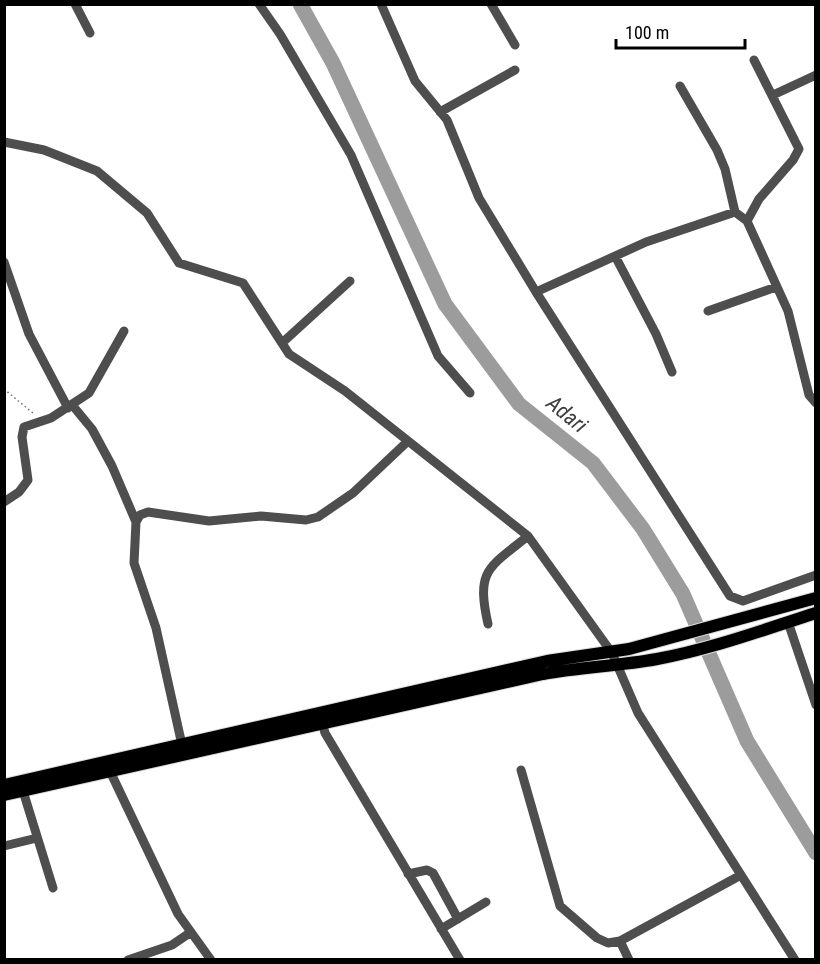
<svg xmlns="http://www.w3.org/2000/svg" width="820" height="964" font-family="'Roboto Condensed',sans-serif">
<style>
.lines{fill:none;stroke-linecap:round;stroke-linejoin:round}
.river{stroke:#9c9c9c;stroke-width:15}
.major-casing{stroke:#dbdbdb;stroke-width:14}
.path{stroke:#707070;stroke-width:1.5;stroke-dasharray:1.5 3;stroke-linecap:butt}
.minor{stroke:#4e4e4e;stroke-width:9}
.major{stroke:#000;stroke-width:12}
.labels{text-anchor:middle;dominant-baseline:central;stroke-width:6;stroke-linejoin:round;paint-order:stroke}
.water-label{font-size:22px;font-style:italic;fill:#3d3d3d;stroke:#fff}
</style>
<rect width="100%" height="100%" fill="#fff"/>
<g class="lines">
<path class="river" d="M300,4l33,59 112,241 74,100 74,59 50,66 40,65 64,147 69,112"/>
<defs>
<path id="major" d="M4,785l543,-124 82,-12 187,-51
M4,795l539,-121c38,-7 76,-8 114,-15 54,-10 106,-29 159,-46"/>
</defs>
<use href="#major" class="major-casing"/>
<path class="path" d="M4,389l30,25"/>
<path class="minor" d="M75,4l15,29
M259,4l21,30 71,121 87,201 32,37
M381,4l34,77 32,39 32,78 57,94 194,304 13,5 73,-26
M491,4l24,41
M680,86l37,64 8,19 10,43
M773,95l43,-20
M440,112l75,-42
M4,142l40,8 53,21 50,42 32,50 64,20 46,71 56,37 183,145 84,117 26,60 157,247
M747,221l12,-22 34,-39 6,-11 -45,-89
M615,256l41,78 16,38
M4,262l25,72 39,74
M536,292l110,-50 89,-30 12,9 41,90 21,84 7,8
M708,311l68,-24
M282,343l68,-62
M73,406l19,23 20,37 24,56
M4,502l15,-10 9,-12 -6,-43 2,-10 27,-9 38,-25 35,-62
M788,622l28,83
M488,624c-12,-54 0,-56 40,-88
M322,722l3,11 135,227
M182,745l-26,-117 -22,-65 2,-41 4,-7 8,-3 61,9 52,-5 45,4 12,-3 35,-24 55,-52
M108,767l70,147 33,46
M521,770l39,136 37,32 11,5 12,-2 121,-66
M23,791l30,97
M4,846l33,-8
M408,874l19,-4 6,3 25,46
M441,929l45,-27
M620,941l9,19
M128,960l44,-15 19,-13"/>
<use href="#major" class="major"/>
</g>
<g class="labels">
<g class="water-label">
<text transform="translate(567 414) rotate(39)">Adari</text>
</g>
</g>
<rect width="820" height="964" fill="none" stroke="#000000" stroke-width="12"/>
<path d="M616 39v9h129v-9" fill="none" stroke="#000000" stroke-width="3"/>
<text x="625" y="39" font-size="18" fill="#000000" stroke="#ffffff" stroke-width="4.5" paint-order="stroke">100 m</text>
</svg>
